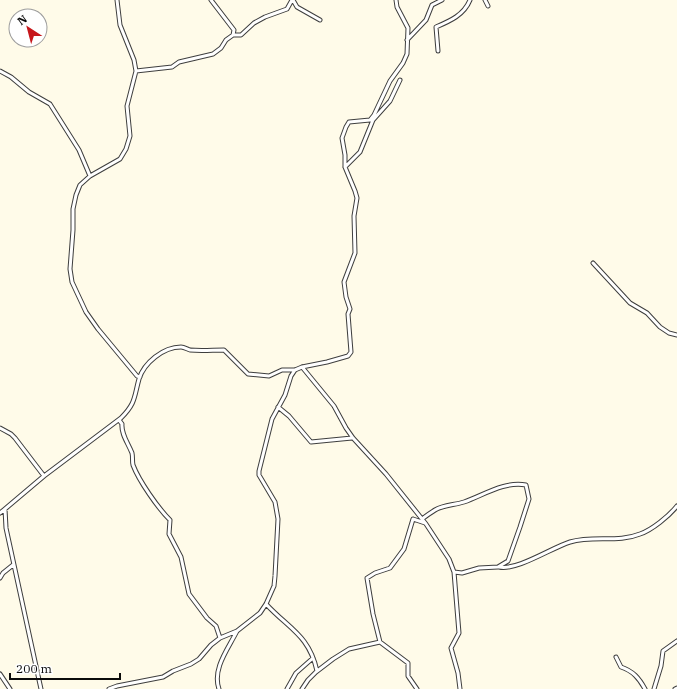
<svg xmlns="http://www.w3.org/2000/svg" width="677" height="689" font-family="'IBM Plex Serif',serif">
<style>
.lines{fill:none;stroke-linecap:round;stroke-linejoin:round}
.minor-casing{stroke:#3e3e3e;stroke-width:5}
.minor{stroke:#fff;stroke-width:3}
</style>
<rect width="100%" height="100%" fill="#fffbe9"/>
<g class="lines">
<defs>
<path id="minor" d="M117,0l3,25 14,35 2,11 -9,35 3,30 -4,13 -6,10 -30,17 -10,9 -4,10 -3,14v21l-3,39 2,13 14,30 12,17 39,47 3,1
M293,0l4,7 23,13
M485,0l3,6
M233,35h8l13,-12 11,-6 22,-8 5,-9
M407,40l19,-20 6,-15 10,-5
M438,51l-2,-24c14,-6 28,-12 34,-27
M0,71l11,6 18,15 21,12 29,46 11,26
M136,71l36,-4 7,-5 34,-8 8,-6 5,-8 7,-5 1,-5 -23,-30
M345,167l15,-15 13,-32 17,-19 10,-21
M593,263l37,40 17,10 13,14 9,6 8,2
M302,367l32,39 12,22 7,10 33,36 40,50 23,35 5,13 5,61 -8,15 7,25 2,16
M278,407l11,9 22,26 41,-4
M119,420l3,4c-1,10 6,19 10,29 1,4 0,8 1,12 6,16 25,43 37,55l-1,14 12,23 8,37 18,24 9,8 4,12
M0,428l11,6 4,4 29,38
M0,513l5,-4
M422,519c4,-3 8,-6 13,-9 8,-5 20,-5 29,-8 20,-7 40,-21 62,-17l3,14 -9,28 -12,34 -10,6 -19,1 -17,5 -8,-1
M499,567c18,4 52,-19 71,-25 23,-7 48,1 70,-8 12,-4 29,-18 37,-28
M0,578l3,-5 10,-8
M266,604c23,25 43,31 51,67l-9,9 -6,9
M616,657l5,10c12,4 18,11 24,22
M316,672l17,-13 16,-10 31,-7
M0,674l10,15
M41,689l-35,-161 -1,-19 39,-33 77,-58c15,-15 13,-21 18,-39 5,-16 24,-32 42,-32 3,0 6,2 9,3 11,1 23,0 34,0l24,24 21,2 13,-6h13l7,-3 25,-5 21,-6 3,-4 -3,-38 2,-5 -4,-12 -2,-15 11,-29 -1,-37 3,-18 -2,-7 -10,-24v-12l-3,-17 4,-11 3,-5 21,-2 4,-5 16,-34 13,-18 4,-9 1,-26 -11,-21 -1,-7
M109,689l8,-3 46,-9 10,-6 18,-7 8,-5 12,-14 9,-7 17,-7 23,-18 6,-9 8,-18 1,-10 3,-57 -3,-17 -16,-27v-4l13,-52 13,-24 6,-19 4,-6
M219,689c-7,-20 9,-40 18,-58
M287,689l9,-16 17,-15
M417,689l-9,-13v-13l-28,-21 -7,-28 -6,-36 8,-5 15,-5 14,-19 9,-30 12,4
M654,689l7,-23 2,-15 14,-10
M675,689l2,-1"/>
</defs>
<use href="#minor" class="minor-casing"/>
<use href="#minor" class="minor"/>
</g>
<g transform="translate(28 28) rotate(324)"><circle r="19" fill="#ffffff" stroke="#9d9d9d"/>
<path d="M0-3L7 15L0 10L-7 15Z" fill="#c7171b"/>
<text y="-6" font-size="11" font-weight="bold" text-anchor="middle" fill="#0b0b0b">N</text>
</g>
<path d="M10 673v6h110v-6" fill="none" stroke="#0b0b0b" stroke-width="2"/>
<text x="16" y="673" font-size="12" fill="#0b0b0b" stroke="#ffffff" stroke-width="3" paint-order="stroke">200 m</text>
</svg>
